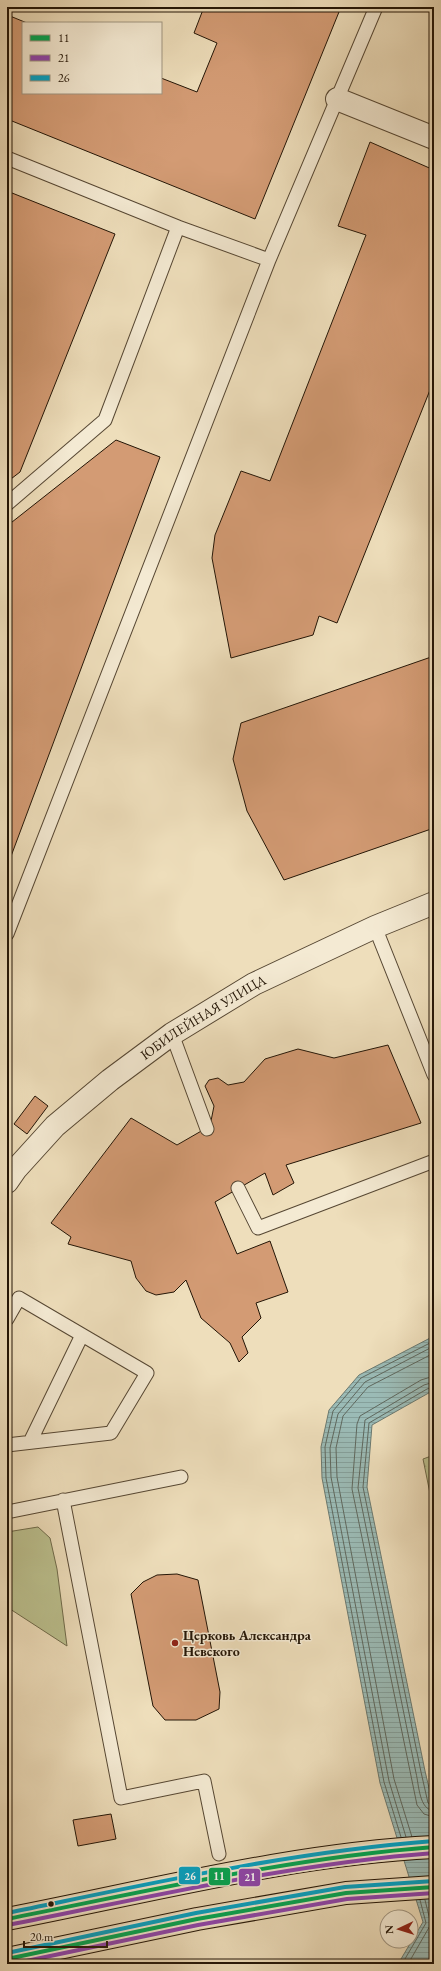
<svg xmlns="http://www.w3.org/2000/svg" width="441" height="1971" font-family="'EB Garamond',serif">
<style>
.green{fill:#bbc08e;stroke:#6f6a4a}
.forest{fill:url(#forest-firs);stroke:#6f6a4a}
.water{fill:url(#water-rules);stroke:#6b7970}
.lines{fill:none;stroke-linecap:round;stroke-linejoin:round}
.shore{stroke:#5f685e;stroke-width:1}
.building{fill:#d39b74;stroke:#231506}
.service-casing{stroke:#564733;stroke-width:15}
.minor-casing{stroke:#564733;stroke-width:24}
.primary-casing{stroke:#231506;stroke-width:24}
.service{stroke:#f4ead3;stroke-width:13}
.minor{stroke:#f4ead3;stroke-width:22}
.primary{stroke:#eedebb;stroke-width:22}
.bus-1-casing{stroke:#f4ead3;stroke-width:7}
.bus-2-casing{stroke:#f4ead3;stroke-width:7}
.bus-3-casing{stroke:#f4ead3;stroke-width:7}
.bus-1{stroke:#00a651;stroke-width:4}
.bus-2{stroke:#8e44ad;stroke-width:4}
.bus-3{stroke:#02a2c4;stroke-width:4}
.poi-dot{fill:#8f2418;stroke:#f4ead3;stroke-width:1.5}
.bus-dot{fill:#231506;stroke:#f4ead3;stroke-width:1.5}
.labels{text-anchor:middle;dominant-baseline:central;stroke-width:3;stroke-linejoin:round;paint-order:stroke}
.street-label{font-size:14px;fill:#231506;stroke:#f4ead3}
.poi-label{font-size:14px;font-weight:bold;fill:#231506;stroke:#f4ead3;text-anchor:start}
.line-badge{stroke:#f4ead3;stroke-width:1.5}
.badge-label{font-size:11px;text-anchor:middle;font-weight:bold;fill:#fff}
</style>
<defs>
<pattern id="forest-firs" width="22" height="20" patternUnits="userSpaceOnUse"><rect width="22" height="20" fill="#bbc08e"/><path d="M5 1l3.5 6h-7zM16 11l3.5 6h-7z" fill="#a0a479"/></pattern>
<pattern id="water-rules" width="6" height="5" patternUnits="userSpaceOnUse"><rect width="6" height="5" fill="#9bbbb6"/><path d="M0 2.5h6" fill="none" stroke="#85a09b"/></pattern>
</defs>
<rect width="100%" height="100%" fill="#eedebb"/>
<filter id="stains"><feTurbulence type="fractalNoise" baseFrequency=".005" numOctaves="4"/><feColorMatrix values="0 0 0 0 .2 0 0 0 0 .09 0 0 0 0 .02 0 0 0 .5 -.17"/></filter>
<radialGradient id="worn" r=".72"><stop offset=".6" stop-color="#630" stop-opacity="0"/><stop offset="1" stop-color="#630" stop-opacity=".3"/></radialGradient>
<path class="green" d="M38,1527l12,11 7,31 10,77 -60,-39v-75z"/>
<path class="forest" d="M434,1455v58l-11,-54z"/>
<path class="water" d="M434,1336v54l-62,35 -5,62 58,284 9,38v155h-36l25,-42 -43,-139 -58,-305 -1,-31 8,-37 30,-35z"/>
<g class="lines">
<path class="shore" d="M434,1376l-13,4 -61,36 -3,8 -5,65 65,316 7,9 10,3
M434,1382l-10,3 -59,35 -7,68 58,285c3,12 3,37 18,38
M434,1387l-7,2 -58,34 -6,64 58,285 7,31 6,3
M401,1837l-17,-55 -58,-304 -1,-31 8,-36 28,-33 73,-37
M406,1837l-17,-56 -58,-304 -1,-29 8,-34 27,-32 69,-36
M412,1837l-18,-58 -57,-302 -1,-29 7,-32 25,-29 66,-34
M402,1964l24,-41 -6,-23
M408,1964l23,-40 -6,-24"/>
</g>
<path class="building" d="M7,7h7l-4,9 17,7h-4v70h138v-15l36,14 20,-49 -23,-10 10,-26h137l-86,212 -248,-100z
M370,142l64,28v210l-97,243 -18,-7 -6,19 -82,23 -19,-100 3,-23 26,-64 29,10 96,-246 -28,-9z
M7,191l108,43 -95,238 -13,10z
M116,440l44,17 -153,410v-341z
M434,656v172l-150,52 -37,-69 -14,-52 8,-36z
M388,1045l33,78 -135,42 8,18 -21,12 -8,-22 -50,29 22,52 33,-13 18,51 -32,11 5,15 -19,19 6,16 -9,9 -9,-19 -29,-25 -15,-38 -12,12 -18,3 -10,-4 -10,-13 -5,-17 -63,-17 3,-7 -20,-14 80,-105 46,27 33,-19 4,-20 -9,-20 4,-6 9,-2 10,7 16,-3 21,-23 33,-10 36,9z
M35,1096l13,10 -21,28 -13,-10z
M177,1574l21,6 22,112 -1,17 -23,11h-31l-12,-14 -22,-112 12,-12 14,-7z
M111,1814l5,25 -38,7 -5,-26z"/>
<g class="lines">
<defs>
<path id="service" d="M7,158l171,69
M7,504l98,-84 73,-193 91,33
M375,927l59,148
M7,934l262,-674 107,-253
M172,1034l35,95
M238,1188l20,40 176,-67
M7,1319l12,-21 128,75 -36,60 -104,12
M30,1442l52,-107
M63,1500l58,298 83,-17 15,73
M7,1512l174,-35"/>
<g id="minor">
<path d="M337,99l97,39"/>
<path id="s1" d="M7,1182l9,-13 39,-43 55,-46 62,-46 82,-50 121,-57 59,-24"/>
</g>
<path id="primary" d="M7,1919c140,-27 284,-65 427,-72
M7,1959l190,-40 149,-26 88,-6"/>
</defs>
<use href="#service" class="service-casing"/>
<use href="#minor" class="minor-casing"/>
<use href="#primary" class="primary-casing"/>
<use href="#service" class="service"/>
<use href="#minor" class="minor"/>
<use href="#primary" class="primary"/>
<defs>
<path id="bus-1" d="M7,1919c142,-28 282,-61 427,-72
M7,1959l190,-40 149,-26 88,-6"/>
<path id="bus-2" d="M8,1925c142,-28 282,-61 426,-72
M12,1964l186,-39 149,-26 87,-6"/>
<path id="bus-3" d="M7,1913c142,-29 282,-61 427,-72
M7,1953l189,-40 149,-26 89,-6"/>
</defs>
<use href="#bus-1" class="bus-1-casing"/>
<use href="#bus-2" class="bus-2-casing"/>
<use href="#bus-3" class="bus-3-casing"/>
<use href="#bus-1" class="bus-1"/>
<use href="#bus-2" class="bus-2"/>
<use href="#bus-3" class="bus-3"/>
</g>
<circle class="poi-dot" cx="175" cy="1643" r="4"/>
<circle class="bus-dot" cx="51" cy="1904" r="3.5"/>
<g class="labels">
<g class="street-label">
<text stroke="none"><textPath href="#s1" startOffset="258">ЮБИЛЕЙНАЯ УЛИЦА</textPath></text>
</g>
<g class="poi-label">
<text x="183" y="1635">Церковь Александра<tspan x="183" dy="16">Невского</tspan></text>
</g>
</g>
<g class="line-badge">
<rect x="178" y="1866" width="23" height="19" rx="4" fill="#02a2c4"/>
<rect x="208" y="1867" width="23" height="19" rx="4" fill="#00a651"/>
<rect x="238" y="1868" width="23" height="19" rx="4" fill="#8e44ad"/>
</g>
<g class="badge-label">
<text x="190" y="1880">26</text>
<text x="219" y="1880">11</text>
<text x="250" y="1881">21</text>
</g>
<rect width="441" height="1971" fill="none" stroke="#eedebb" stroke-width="24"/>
<rect x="8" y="8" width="425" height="1955" fill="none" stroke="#231506" stroke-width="2"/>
<rect x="12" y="12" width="417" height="1947" fill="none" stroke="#231506"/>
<rect x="22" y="22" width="140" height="72" fill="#f4ead3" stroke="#a09581"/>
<rect x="30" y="35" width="20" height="6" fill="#00a651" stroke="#a09581"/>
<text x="58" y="42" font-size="12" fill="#231506">11</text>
<rect x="30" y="55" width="20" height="6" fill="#8e44ad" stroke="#a09581"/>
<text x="58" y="62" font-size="12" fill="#231506">21</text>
<rect x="30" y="75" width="20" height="6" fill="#02a2c4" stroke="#a09581"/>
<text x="58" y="82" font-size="12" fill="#231506">26</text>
<g transform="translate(399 1929) rotate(266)"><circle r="19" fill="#f4ead3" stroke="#a09581"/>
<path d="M0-3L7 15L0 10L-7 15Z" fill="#8f2418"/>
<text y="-6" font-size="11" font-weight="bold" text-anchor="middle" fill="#231506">N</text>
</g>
<path d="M24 1941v6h83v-6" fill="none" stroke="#231506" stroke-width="2"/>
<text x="30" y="1941" font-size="12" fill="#231506" stroke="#f4ead3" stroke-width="3" paint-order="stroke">20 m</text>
<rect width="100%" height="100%" filter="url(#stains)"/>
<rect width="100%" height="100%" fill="url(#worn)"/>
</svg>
